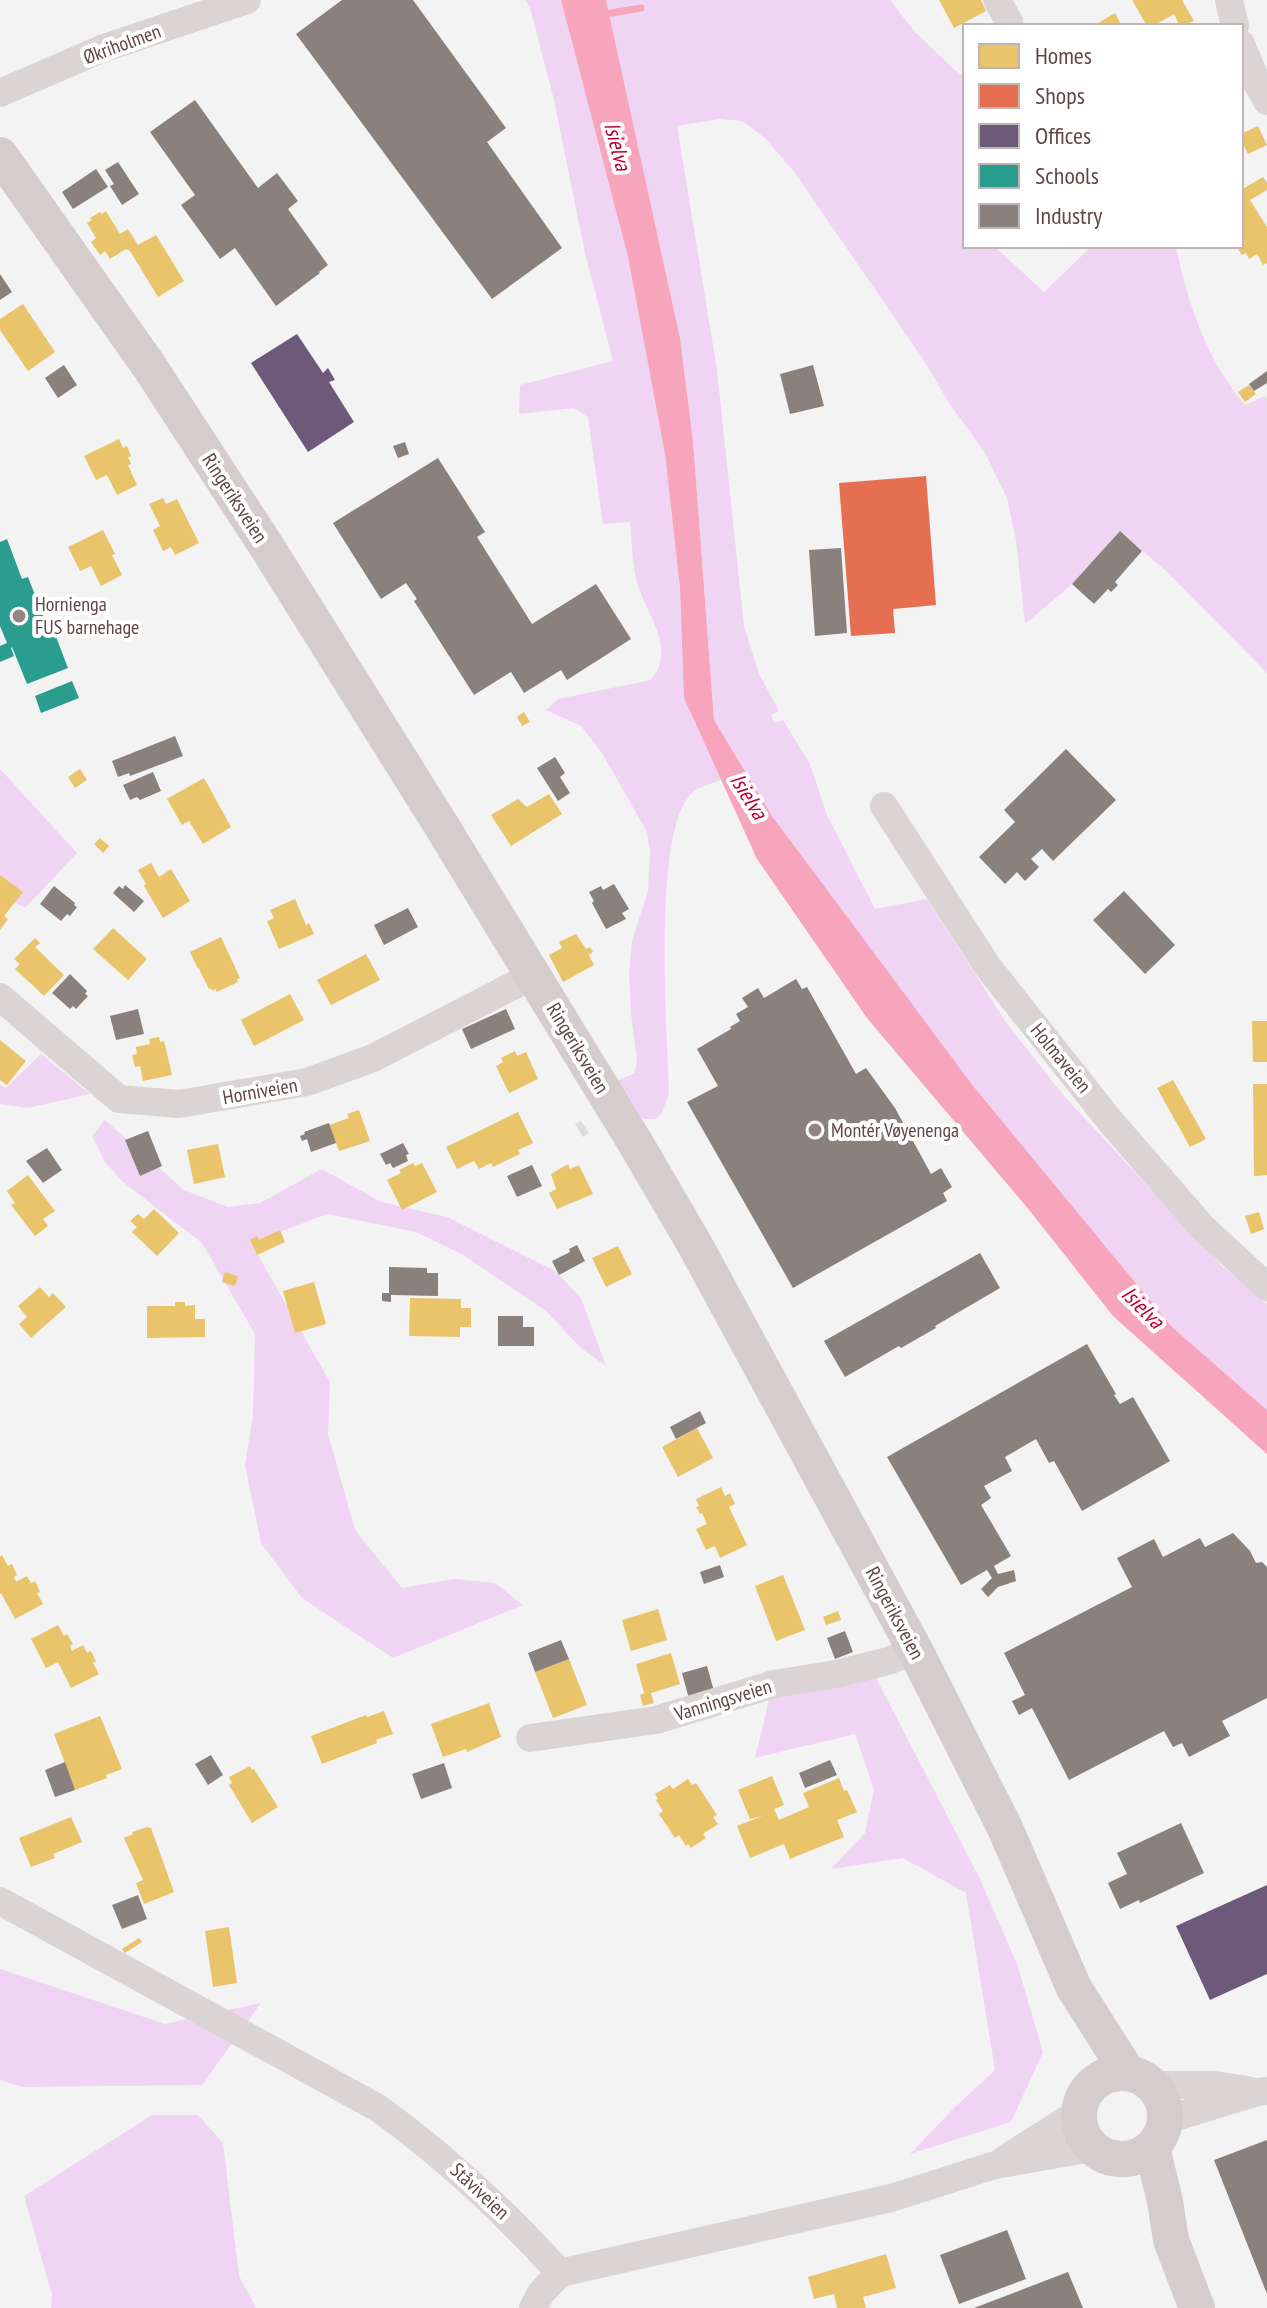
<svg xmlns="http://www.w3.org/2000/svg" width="1267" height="2308" font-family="'PT Sans Narrow',sans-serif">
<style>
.green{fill:#f0d4f4}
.water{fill:#f6a5bc}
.homes{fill:#e9c46a}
.shops{fill:#e76f51}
.offices{fill:#6d597a}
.schools{fill:#2a9d8f}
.industry{fill:#8a817c}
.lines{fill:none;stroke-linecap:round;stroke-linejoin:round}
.stream{stroke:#f6a5bc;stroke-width:7}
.building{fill:#dedbda}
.minor{stroke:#dad4d5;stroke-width:28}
.major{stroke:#d5cdcd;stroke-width:36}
.poi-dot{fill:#948383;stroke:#fff;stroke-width:3}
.labels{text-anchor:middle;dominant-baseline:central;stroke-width:8;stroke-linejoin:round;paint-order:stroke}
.street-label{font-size:20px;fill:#614647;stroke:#fff}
.poi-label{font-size:20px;fill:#614647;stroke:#fff;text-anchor:start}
.water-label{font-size:22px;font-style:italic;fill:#ba0037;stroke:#fff}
</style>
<rect width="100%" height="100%" fill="#f2f3f2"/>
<path class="green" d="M525,0h36l67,257 37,197 15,134 4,110 37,82c-11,4 -25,7 -32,16 -36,43 -22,237 -20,297l-7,20 -7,6h-11l-10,-9 -17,-29 17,-8 3,-12 -6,-48 -2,-40 3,-32 16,-50 2,-39 -3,-20 -45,-79 -21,-27 -35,-16 12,-11 93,-19c27,-33 -7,-68 -15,-101 -4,-18 -4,-39 -6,-57l-27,2 -15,-107 -14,-9 -55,6 1,-29 93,-24 -28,-108 -31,-153 -24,-92z
M606,0h284l24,31 46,44 5,-3v125l-3,9 3,6v34h29l50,46 48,-46h84c11,56 31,115 69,159l20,-9 2,4v273l-100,-101 -47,-41 -48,53 -47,40 -9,-84 -9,-42 -23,-47 -33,-45 -28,-47 -128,-186 -30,-35 -23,-17 -22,-2 -43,7 40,244 27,256 15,48 20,37 -8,4 3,8 9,-3 27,44 16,49 49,96 52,-10 80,125 57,72 158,170 45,38v106l-95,-83 -198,-240 -202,-271 -58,-96 -21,-279 -13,-103z
M0,769l77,84 -52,55 -25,-14z
M41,1054l49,40 -62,14 -28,-4v-19l6,3z
M105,1120l79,70 44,17 32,-4 62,-34 59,33 66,15 108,54 26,27 25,68 -25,-18 -35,-37 -81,-55 -49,-24 -89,-18 -76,29 79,139 -2,52 27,96 47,58 53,-9 40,4 28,22 -130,53 -91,-60 -41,-55 -16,-78 8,-50 2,-81 -53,-91 -79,-61 -18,-20 -13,-26z
M874,1674l106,205 37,85 26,88 -32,70 -101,32 44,-46 41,-38 -29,-177 -63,-35 -72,11 34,-36 9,-43 -19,-56 -100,24 15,-62z
M0,1969l165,55 96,-21 -59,82 -180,2 -22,-7z
M152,2115h46l25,28 16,133 17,32h-205l1,-13 -28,-99z"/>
<path class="water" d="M561,0h45l74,338 13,103 21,279 58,96 202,271 198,240 95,83v44l-154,-138 -83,-105 -163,-193 -110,-159 -73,-161 -4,-110 -15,-134 -37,-197z"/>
<path class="homes" d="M939,0h42l5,11 -32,17z
M1132,0h50l12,21 -14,5 -6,-12 -21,12h-6z
M1115,13l7,13h-29z
M1258,126l9,19 -19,9 -7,-14v-6z
M1263,177l4,6v7l-17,10 17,27v36l-4,2 -6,-11 -8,5 -3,-6 -4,2 -6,-9h5v-56z
M106,211l14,23 8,-5 10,16 18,-10 28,46 -26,16 -28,-46 -4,-2 -16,10 -5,-8 -5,4 -9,-13 5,-4 -9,-15 5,-3 -2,-2 10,-6 2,2z
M23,304l32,48 -27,19 -28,-41v-11z
M1249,385l7,9 -11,8 -7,-10z
M119,439l4,9 4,-2 4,10 -3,1 3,7 -3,1 9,20 -20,10 -10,-20 -11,5 -12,-24z
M163,498l3,6 11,-5 22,44 -24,12 -4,-8 -8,4 -10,-21 7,-4 -11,-22z
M103,530l12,24 -3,1 10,20 -21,11 -10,-20 -11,5 -12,-24z
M524,712l6,10 -8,4 -5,-9z
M80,769l7,11 -12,8 -7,-11z
M204,778l27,49 -28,17 -14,-23 -7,4 -15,-26z
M549,794l13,20 -51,32 -20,-31 27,-16 9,8z
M100,838l9,8 -6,7 -9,-9z
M151,863l8,14 12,-8 19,32 -27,17 -19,-32 2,-2 -8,-14z
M0,875l23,17 -19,24 4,3 -8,11z
M295,899l11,26 3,-2 5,11 -35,15 -12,-28 7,-3 -4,-8z
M113,928l34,31 -19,21 -35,-31z
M576,934l10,15 4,-2 3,5 -4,3 5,10 -31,17 -14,-27 13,-7 -3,-6z
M221,937l19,41 -3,1 1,3 -21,10 -2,-3 -3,2 -1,-3 -2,1 -10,-20 2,-2 -3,2 -8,-17z
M35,938l5,5 -5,4 29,28 -20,21 -29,-27 5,-5 -6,-5z
M366,954l14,26 -49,25 -14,-25z
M290,994l14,26 -50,26 -13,-26z
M1252,1021h15v41h-14z
M159,1037l1,5 4,-1 8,34 -29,6 -3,-15 -5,1 -3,-12 5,-1 -1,-7 14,-3 -1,-5z
M0,1040l26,21 -19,24 -7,-5z
M515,1051l2,5 9,-4 12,27 -29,14 -13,-27 7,-4 -2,-4z
M1173,1080l33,59 -16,8 -33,-59z
M1253,1084h14v91l-13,1z
M359,1110l11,31 -31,10 -10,-26 20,-7 -2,-4z
M518,1112l15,31 -15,7 2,4 -27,13 -2,-4 -12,6 -5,-8 -17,8 -11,-22z
M218,1144l7,33 -31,7 -7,-34z
M413,1163l2,3 7,-3 15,29 -35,18 -15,-30 14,-7 -2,-3z
M568,1164l2,5 9,-4 14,29 -36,15 -8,-16 7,-4 -5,-15z
M28,1175l27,36 -12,8 5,7 -13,10 -24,-31 4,-2 -8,-12z
M154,1209l25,24 -22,23 -25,-24 5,-5 -7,-6 8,-7 6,5z
M1259,1212l5,17 -13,5 -6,-18z
M280,1230l5,12 -28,13 -7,-15 7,-4 2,4z
M618,1246l14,28 -26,13 -14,-29z
M225,1272l13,4 -3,10 -13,-4z
M314,1282l12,42 -31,9 -12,-42z
M40,1287l9,10 4,-4 13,14 -35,31 -12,-14 8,-7 -9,-11z
M410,1298l51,1v9h10v19h-11v10l-51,-1z
M175,1302h10v4l10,-1v14h10v18l-58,1v-32h28z
M697,1428l16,30 -35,19 -16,-30z
M721,1487l4,9 5,-3 5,11 -6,3 18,38 -27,13 -5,-12 -9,4 -10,-21 11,-5 -5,-11 -2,1 -4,-7 3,-1 -3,-7z
M2,1555l6,11 4,-2 5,11 -3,2 2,5 11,-6 4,7 4,-2 5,11 -3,1 6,11 -28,15 -14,-26 -1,1v-37z
M783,1575l22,55 -29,11 -21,-55z
M658,1609l9,31 -36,11 -9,-31z
M838,1611l3,9 -15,5 -3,-8z
M58,1625l6,11 3,-2 6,10 -3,2 2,5 11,-6 4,8 4,-2 5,10 -3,2 6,11 -28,14 -13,-26 -12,6 -15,-29z
M671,1653l9,31 -29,9 3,10 -11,3 -3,-11 4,-2 -8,-29z
M569,1659l18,46 -34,13 -18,-46z
M489,1703l12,34 -34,15 -1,-3 -23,8 -12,-33z
M384,1711l9,23 -17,6 1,3 -55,21 -11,-28 55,-21 1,2z
M100,1716l22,53 -16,6 1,3 -32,12 -21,-56z
M250,1766l2,4 2,-1 24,38 -26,16 -23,-38 3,-2 -3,-6z
M772,1776l12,29 -10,4 5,11 30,-13 -6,-14 36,-15 5,13 3,-1 10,22 -20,8 7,17 -54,22 -6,-15 -34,14 -13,-32 25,-10 -12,3 -12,-29z
M688,1779l4,6 4,-2 21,32 -4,2 5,7 -15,10 3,4 -15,10 -3,-4 -2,2 -7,-11 -4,3 -16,-24 4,-3 -7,-11 2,-1 -3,-5 15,-9 3,4z
M71,1817l11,25 -29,12 2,4 -24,9 -12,-29z
M147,1827l4,1 23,64 -30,12 -8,-21 7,-3 -19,-42 9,-4 -1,-2z
M229,1927l8,56 -24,4 -8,-56z
M139,1938l3,4 -17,11 -3,-4z
M886,2254l10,34 -33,9 3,11h-29l-3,-14 -20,5 -6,-22z"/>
<path class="shops" d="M926,476l10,129 -43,4 2,24 -44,3 -12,-153z"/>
<path class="offices" d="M297,334l26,39 5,-5 7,12 -6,2 25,40 -46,30 -57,-89z
M1267,1885v89l-57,26 -34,-74z"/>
<path class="schools" d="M7,539l15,40 6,-2 21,54 4,-2 15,39 -41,16 -15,-37 -1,1 3,8 -14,6v-16l7,-3 -7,-17v-84z
M72,681l7,17 -38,15 -6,-17z"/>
<path class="industry" d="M342,0h71l93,128 -19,14 75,106 -70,51 -196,-265z
M195,100l63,88 19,-15 21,28 -10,8 40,56 -9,7 1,1 -44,33 -41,-58 -15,11 -39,-54 14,-10 -45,-63z
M118,162l21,32 -17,11 -12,-19 4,-2 -9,-14z
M96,169l12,18 -35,22 -11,-17z
M0,274l12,18 -12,8z
M64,365l13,20 -19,13 -13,-20z
M813,365l11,41 -34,8 -10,-40z
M1267,371v12l-13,8 -5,-7z
M405,442l4,12 -11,4 -5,-12z
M438,458l47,74 -8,5 55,87 64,-40 35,55 -64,41 -6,-10 -37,23 -13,-21 -37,23 -60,-94 3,-2 -11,-16 -25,16 -48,-76z
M1120,531l22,20 -27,31 3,3 -7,7 -3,-3 -14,15 -22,-20z
M841,548l6,85 -32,3 -6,-86z
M175,736l8,20 -53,20 -1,-3 -11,4 -6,-16z
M1066,749l50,51 -63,61 -11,-12 -11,10 8,8 -14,14 -8,-9 -12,12 -26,-27 36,-35 -11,-12z
M555,757l10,16 -5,4 10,16 -12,8 -21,-33z
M153,772l8,19 -21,9 -3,-3 -7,3 -7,-15z
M614,884l15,25 -7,4 4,6 -20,10 -14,-26 2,-2 -5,-9 12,-6 2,4z
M125,885l19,16 -10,11 -21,-19 6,-7 4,3z
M54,886l21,17 -1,2 3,2 -7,9 -3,-2 -6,7 -21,-17z
M1124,891l51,54 -30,29 -52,-54z
M408,908l10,19 -34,18 -10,-20z
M70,974l17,17 -2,3 3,2 -12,13 -3,-3 -3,3 -18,-16z
M796,979l6,10 5,-2 49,87 10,-6 29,40 36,66 10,-6 11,19 -9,6 4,8 -154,87 -106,-186 31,-16 -21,-37 34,-20 -1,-2 10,-6 -4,-7 12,-7 -6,-9 16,-10 6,10z
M138,1009l6,25 -28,6 -6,-24z
M506,1009l9,20 -44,20 -9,-20z
M329,1123l7,20 -25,9 -4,-13 -5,2 -2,-5 5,-2 -1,-2z
M148,1131l14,35 -22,10 -15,-36z
M403,1143l6,11 -3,1 2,6 -15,7 -3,-5 -4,2 -6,-11z
M47,1148l15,22 -19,13 -17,-22z
M532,1165l10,21 -25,11 -10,-21z
M577,1245l8,16 -26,14 -7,-14 18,-9 -1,-3z
M980,1253l20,35 -65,38 1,2 -35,20 -2,-2 -54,31 -21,-36z
M389,1267l38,1v5h11v23l-47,-1v7l-9,-1v-8h7z
M498,1316h25v11h11v19h-36z
M1087,1344l29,50 -2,1 6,9 13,-7 37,64 -88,50 -28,-50 -5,2 -13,-24 -31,18 7,14 -28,15 7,12 -10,7 30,51 -17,10 4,8 16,-4 2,11 -18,6 -10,10 -7,-8 11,-11 -5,-8 -26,15 -74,-128z
M700,1411l6,12 -30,16 -6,-12z
M1233,1533l17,18 6,12 6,-1 5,5v131l-45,23 8,15 -41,21 -7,-14 -9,4 -9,-16 -95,49 -37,-72 -13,7 -7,-14 13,-6 -21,-42 128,-66 -15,-29 37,-19 9,18 37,-19 5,9z
M720,1565l4,12 -20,7 -4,-12z
M845,1631l8,21 -18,7 -8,-21z
M561,1640l8,19 -34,13 -7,-19z
M707,1666l7,25 -25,8 -7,-26z
M211,1755l12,20 -15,10 -13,-21z
M830,1760l7,15 -32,13 -6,-15z
M65,1762l10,28 -20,7 -10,-27z
M444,1763l8,25 -31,11 -9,-25z
M1181,1823l23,50 -64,30 -1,-3 -19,9 -12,-26 19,-9 -10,-21z
M138,1895l9,24 -25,10 -10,-24z
M1267,2140v154l-53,-134z
M1007,2230l19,49 -67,25 -19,-49z
M1068,2272l15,36h-109z"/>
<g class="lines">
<path class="stream" d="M600,15l41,-7"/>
</g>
<path class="building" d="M581,1121l8,12 -6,4 -8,-13z"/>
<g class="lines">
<path class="minor" d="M997,0l12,22
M1229,0l6,26
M1241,44l16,39 10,18
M0,93l104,-45 143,-48
M884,806l104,161 123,155 91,105 65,60
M0,997l119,102 60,5 128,-22 66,-24 161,-83
M530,1738l126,-18 118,-36 62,-10 52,-13 27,-11
M0,1901l378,207c68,49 126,103 182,165l331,-75 104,-33 97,-17
M1153,2085h62l33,5
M1166,2120l91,-28 10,-1
M1005,2159l74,-47
M533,2308l8,-15 19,-20"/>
<path class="major" d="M0,155l149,211 118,181 174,278 195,319 59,101 220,405 90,178 69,160 54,85
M1079 2116a43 43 0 1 1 86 0a43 43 0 1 1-86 0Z
M1152,2148l13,53 6,39 26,68"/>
</g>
<g class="poi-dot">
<circle cx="19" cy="616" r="8"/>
<circle cx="815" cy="1130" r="8"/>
</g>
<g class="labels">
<g class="street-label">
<text transform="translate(122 44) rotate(-20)">Økriholmen</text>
<text transform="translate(235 498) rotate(57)">Ringeriksveien</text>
<text transform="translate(578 1048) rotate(59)">Ringeriksveien</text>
<text transform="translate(1061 1058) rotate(51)">Holmaveien</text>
<text transform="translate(260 1091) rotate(-10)">Horniveien</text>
<text transform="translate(895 1613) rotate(62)">Ringeriksveien</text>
<text transform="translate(723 1700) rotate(-17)">Vanningsveien</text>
<text transform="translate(480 2191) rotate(43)">Ståviveien</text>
</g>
<g class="poi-label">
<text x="35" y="604">Hornienga<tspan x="35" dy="23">FUS barnehage</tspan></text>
<text x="831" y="1130">Montér Vøyenenga</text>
</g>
<g class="water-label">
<text transform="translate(618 146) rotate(75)">Isielva</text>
<text transform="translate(749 796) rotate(58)">Isielva</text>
<text transform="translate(1143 1307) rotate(45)">Isielva</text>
</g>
</g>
<rect x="963" y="24" width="280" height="224" fill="#ffffff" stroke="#c0b5b5" stroke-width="2"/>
<rect x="979" y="44" width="40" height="24" fill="#e9c46a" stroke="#c0b5b5" stroke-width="2"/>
<text x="1035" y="64" font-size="24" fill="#614647">Homes</text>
<rect x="979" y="84" width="40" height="24" fill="#e76f51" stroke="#c0b5b5" stroke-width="2"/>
<text x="1035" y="104" font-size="24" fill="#614647">Shops</text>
<rect x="979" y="124" width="40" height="24" fill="#6d597a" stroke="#c0b5b5" stroke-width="2"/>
<text x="1035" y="144" font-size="24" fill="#614647">Offices</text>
<rect x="979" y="164" width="40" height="24" fill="#2a9d8f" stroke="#c0b5b5" stroke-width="2"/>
<text x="1035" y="184" font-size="24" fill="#614647">Schools</text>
<rect x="979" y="204" width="40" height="24" fill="#8a817c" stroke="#c0b5b5" stroke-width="2"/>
<text x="1035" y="224" font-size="24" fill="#614647">Industry</text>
</svg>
